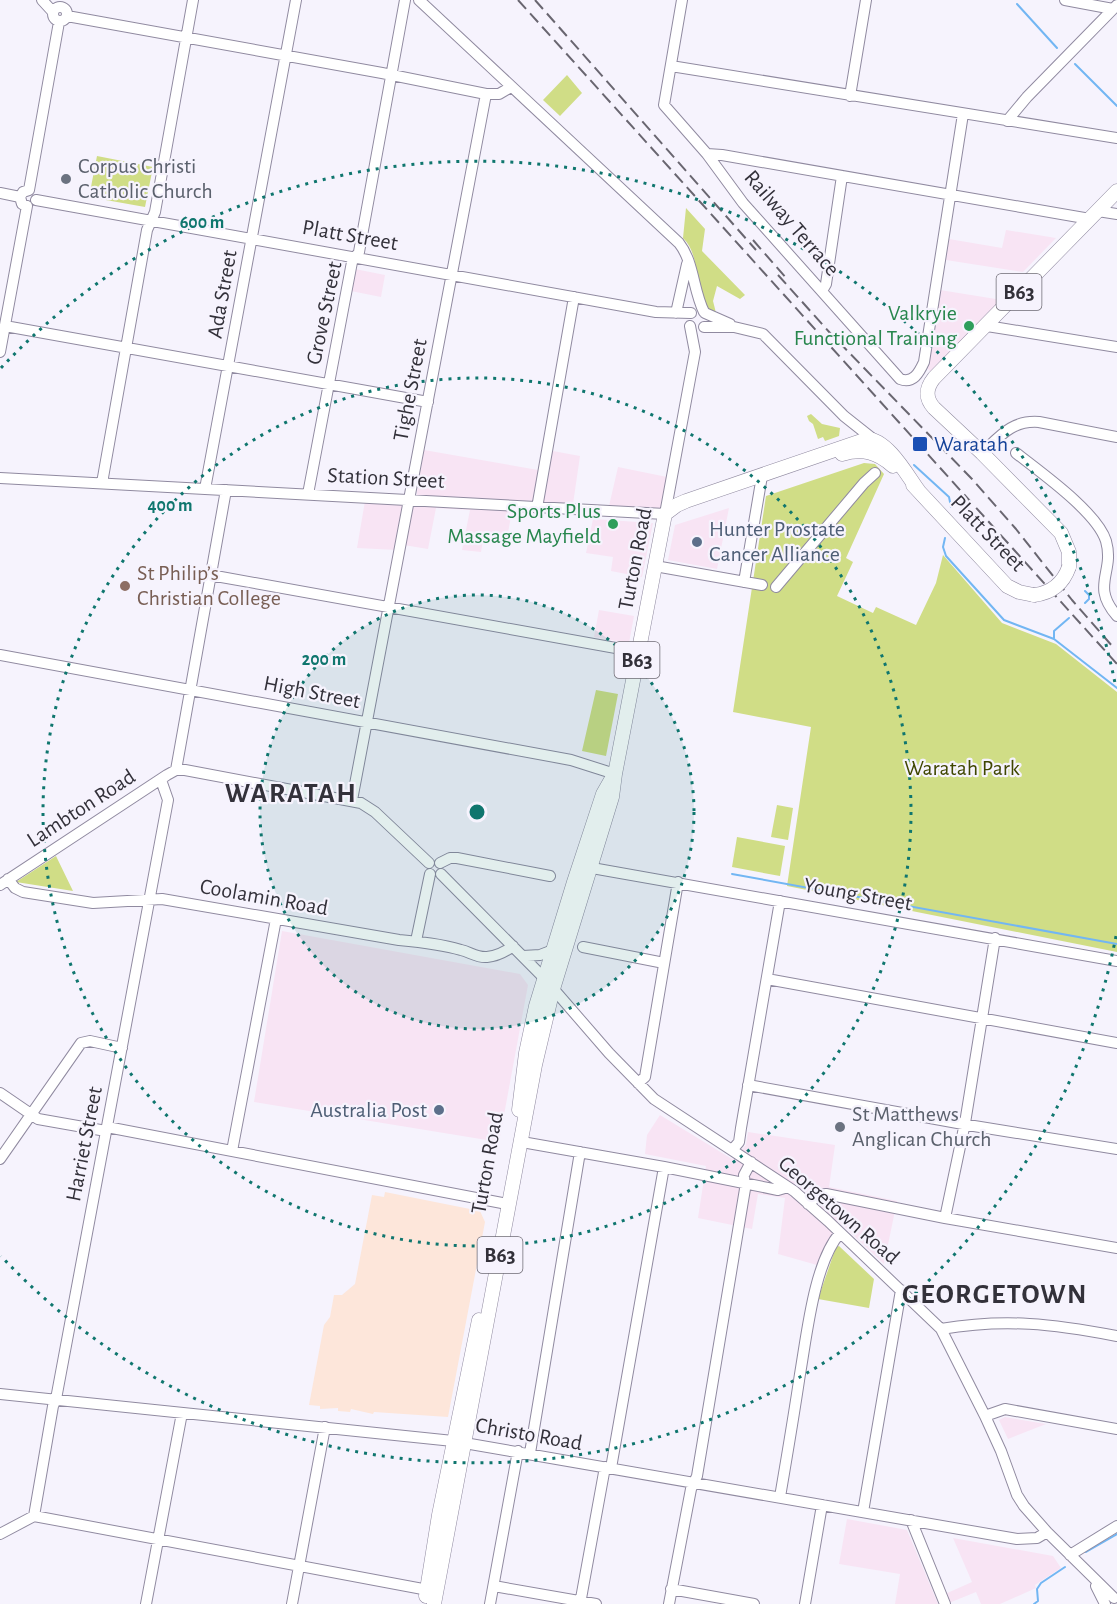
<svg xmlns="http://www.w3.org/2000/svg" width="1117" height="1604" font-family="'Alegreya Sans',sans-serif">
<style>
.commercial{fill:#f8e4f4}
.medical{fill:#fde6da}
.green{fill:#d0dd86}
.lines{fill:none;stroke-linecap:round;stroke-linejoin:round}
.stream{stroke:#72b6f3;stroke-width:2}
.minor-casing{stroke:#908aa0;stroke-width:12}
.major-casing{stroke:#908aa0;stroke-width:15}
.minor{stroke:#fff;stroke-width:10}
.major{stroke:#fff;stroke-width:14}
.rail{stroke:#696670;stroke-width:2;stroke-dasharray:12 6;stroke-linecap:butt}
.major-bridge-casing{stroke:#908aa0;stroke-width:15;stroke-linecap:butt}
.major-bridge{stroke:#fff;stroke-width:14}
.ring{fill:none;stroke:#0f766e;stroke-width:3;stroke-dasharray:3 6}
.worship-dot{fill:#6b7280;stroke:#f6f3fd;stroke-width:2}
.leisure-dot{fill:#2e9e5b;stroke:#f6f3fd;stroke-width:2}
.transit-dot{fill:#1a4fb4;stroke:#f6f3fd;stroke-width:2}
.service-dot{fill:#5c6f8a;stroke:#f6f3fd;stroke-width:2}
.education-dot{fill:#8d6e63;stroke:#f6f3fd;stroke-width:2}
.labels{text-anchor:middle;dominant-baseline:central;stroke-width:4.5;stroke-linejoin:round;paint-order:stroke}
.shield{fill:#f6f3fd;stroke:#6e6b74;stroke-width:1.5}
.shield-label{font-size:21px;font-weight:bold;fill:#33313a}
.worship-label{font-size:22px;fill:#5b616d;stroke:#f6f3fd;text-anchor:start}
.street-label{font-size:22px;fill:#33313a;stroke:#f6f3fd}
.leisure-label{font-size:22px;fill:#27864d;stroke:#f6f3fd;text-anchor:end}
.transit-label{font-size:22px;fill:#164399;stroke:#f6f3fd;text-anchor:start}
.service-label{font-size:22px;fill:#4e5e75;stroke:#f6f3fd;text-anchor:start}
.education-label{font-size:22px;fill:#785e54;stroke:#f6f3fd;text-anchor:start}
.park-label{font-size:22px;fill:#3f4600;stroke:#f6f3fd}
.district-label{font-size:28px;font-weight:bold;letter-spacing:1.5px;fill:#33313a;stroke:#f6f3fd}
.centre{fill:#0f766e;stroke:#f6f3fd;stroke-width:3}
.ring-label{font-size:18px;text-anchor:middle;font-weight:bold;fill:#0f766e;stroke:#f6f3fd;stroke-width:4.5;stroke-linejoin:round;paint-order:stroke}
</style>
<rect width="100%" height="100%" fill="#f6f3fd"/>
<path class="commercial" d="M1006,230l50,8 -33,34 -77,-12 3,-21 53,9z
M355,269l30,6 -4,22 -30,-6z
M940,290l62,10 -71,72 -4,-4z
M542,449l38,7 -7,48 36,2 9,-39 49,10 -8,41 -147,-7 -5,27 -23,-4 -3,18 -19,-2 8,-40 -34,-2 -8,41 -30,-5 -1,6 -40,-2 8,-47 50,3 9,-54 114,20z
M729,508l-12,61 -49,-9 7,-35z
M593,519l60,4 -11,54 -31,-6 2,-14 -27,-4z
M599,610l35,6 -5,27 -35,-6z
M282,931l238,43 8,11 -29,157 -245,-40z
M660,1115l72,44 14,-14 2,-13 87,13 -6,42 68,14 -13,63 -46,-43 -21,44 -39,-11 7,-56 -27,-4 -6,35 -54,-11 8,-52 -61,-12 2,-19z
M1005,1417l41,7 -38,15 -9,-19z
M847,1519l60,11 31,74h-43l5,-30 -61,-10z
M953,1538l100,18 8,12 -26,17 1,3 -36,16h-19l-5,-12 -27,11 -4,-9 27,-12z"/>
<path class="medical" d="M385,1192l95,19 5,11 -37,195 -74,-5 -1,2 -22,-5 -1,3 -12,-1v-3l-18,1v-3l-11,-1 15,-80 6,-8 4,-22h8l13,-11 17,-89 12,2z"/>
<path class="green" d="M567,75l15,18 -22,23 -17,-16z
M97,156l56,11 -8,40 -56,-10z
M686,208l19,21 -3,22 43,44 -5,4 -23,-13 -4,15 4,16c-28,-16 -12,-58 -34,-79z
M811,414l11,10 18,4 -1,8 -14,5 -2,-4 -5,2 -5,-15 -4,-3 -2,-5z
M864,463l11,1 9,10 -38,84 7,4 -16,34 36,17 3,-6 40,18 20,-42 7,-28 59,68 54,21 61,48v260l-330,-66 24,-159 -78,-15 33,-216z
M596,690l22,4 -12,62 -24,-5z
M777,805l16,3 -5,32 -17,-3z
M737,837l48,9 -5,30 -48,-9z
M56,856l17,35 -57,-9z
M839,1246l35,33 -5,29 -51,-9 18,-52z"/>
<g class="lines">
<path class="stream" d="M1017,4l40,44
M1075,64l42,42
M914,465l35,32 2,10
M945,538l-2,9 3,9 58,64 50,19 63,49
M1085,603l4,-4v-4l-4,-4
M1054,638v-7l15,-13
M732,874l385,70
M1086,1552l31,-18
M1034,1604l4,-3 -1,-12 4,-6 24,-16"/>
<defs>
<path id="minor" d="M42,0l11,12
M419,0l260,243c15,19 14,47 25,69
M682,0l-18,105 43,49 36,49 157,176c13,5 19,-6 24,-17l39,-248
M1065,0l48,9
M53 14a7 7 0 1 1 14 0a7 7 0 1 1-14 0Z
M67,16l315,57 104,21h13l12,-7
M671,66l446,72
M850,96l16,-96
M1007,121l20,-24 90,-92
M707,154l15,1 368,64
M29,190l30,-168
M0,193l20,4
M36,200l620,112 35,1
M27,206l-5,-2 -2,-7 3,-5 6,-2
M1098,211l19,3
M822,291l4,-7 16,-108
M676,313l11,-49
M705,313l25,11
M5,326l423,76
M987,326l130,21
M704,327h30l29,7 81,82 29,23
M0,352l27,-146
M982,453c18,-17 30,-33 57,-31l78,15
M1016,453c24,19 81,59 90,88 9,32 -16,44 11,75
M0,478l665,36 30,-162 -5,-26
M102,483l45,-253 8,-18 38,-212
M205,489l91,-489
M308,494l44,-232 7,-10 46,-252
M537,508l37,-211
M655,566l107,19
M210,575l428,77
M744,582l18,-106
M776,587l88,-104 11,-10
M0,655l571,105 44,14
M176,770l50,-280
M352,800l134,-706
M440,863l10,-5h7l93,18
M592,868l525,93
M441,874l103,104 65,75 45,46 140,92 34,30 113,108 44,87 16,35 16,44 7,11 23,26 67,66
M8,879l7,9 8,4 70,11 69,-4 237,41c21,2 42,4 62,10 9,2 16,8 26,7 11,-1 18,-5 26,-11
M0,885l167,-110 9,-5h9l176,33 14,9 54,51
M416,941l14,-67
M583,947l81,16
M523,956l17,-1 13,-5
M767,979l350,64
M638,1083l7,-6 33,-195
M748,1085l226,41 143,23
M0,1093l38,26 68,12
M107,1127l395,76
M522,1142l142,25 114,23 10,-3
M733,1149l6,-7 2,-14 39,-227
M232,1151l44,-232
M0,1159l81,-116 9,-2 32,7
M808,1204l11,-9 7,-1 119,24 172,30
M945,1218l20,-95 30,-185
M941,1329c65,-11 112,-5 176,7
M0,1394l453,47 564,98 20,-1 10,-6
M985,1416l20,-7 112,20
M530,1453l50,-301
M611,1468l53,-301
M780,1497c7,-41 14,-82 20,-123 7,-40 14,-111 40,-141
M863,1512l38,-222
M34,1516l19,-110 3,-7 112,-599 -7,-20
M911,1520l34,84
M0,1534l34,-18 394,74
M1070,1555l47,-29
M494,1586l102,18
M1096,1586l9,18
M671,1589l83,15
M146,1604l36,-191
M292,1604l33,-177
M490,1604l28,-153
M580,1604l25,-137
M669,1604l22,-115 6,-13 48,-287 -1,-14 7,-13
M805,1604l17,-99"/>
<path id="major" d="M842,454c21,-6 35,-2 51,12
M913,485l94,101 12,6 15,3
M1069,567v-15l-8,-19 -79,-80 -48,-45c-9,-10 -8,-20 0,-30l183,-187
M519,1110l7,-57 10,-47 38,-124 29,-88 8,-14
M426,1596l13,-81 40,-195
M434,1604l101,-539 18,-76 59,-192 3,-23 50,-260 12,-9 9,-4 181,-62c21,1 40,36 51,51"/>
</defs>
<use href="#minor" class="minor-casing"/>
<use href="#major" class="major-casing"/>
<use href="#minor" class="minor"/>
<use href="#major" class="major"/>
<path class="rail" d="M518,0l599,664
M535,0l221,250
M753,240l34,39
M778,275l53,59 141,145 44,50 56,71 41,47"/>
<defs>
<path id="major-bridge" d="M1034,595c17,-2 29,-11 35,-28"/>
</defs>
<use href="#major-bridge" class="major-bridge-casing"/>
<use href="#major-bridge" class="major-bridge"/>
</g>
<circle cx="477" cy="812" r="217" fill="#0f766e" fill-opacity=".12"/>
<g class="ring">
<circle cx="477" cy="812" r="217"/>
<circle cx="477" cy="812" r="434"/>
<path d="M1116 936A651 651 0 0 1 1 1256M1 368A651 651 0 0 1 1116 688"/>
</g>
<g class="worship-dot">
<circle cx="66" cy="179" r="6"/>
<circle cx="840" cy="1127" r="6"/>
</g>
<g class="leisure-dot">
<circle cx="969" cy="326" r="6"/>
<circle cx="613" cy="524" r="6"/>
</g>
<rect class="transit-dot" x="912" y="436" width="16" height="16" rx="3"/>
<g class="service-dot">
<circle cx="697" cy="542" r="6"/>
<circle cx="439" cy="1110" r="6"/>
</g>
<circle class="education-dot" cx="125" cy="586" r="6"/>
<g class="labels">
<g class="shield">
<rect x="996.5" y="274" width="45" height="36" rx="4.5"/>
<rect x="614.5" y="642" width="45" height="36" rx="4.5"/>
<rect x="477.5" y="1237" width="45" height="36" rx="4.5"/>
</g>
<g class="shield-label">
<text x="1019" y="292">B63</text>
<text x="637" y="660">B63</text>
<text x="500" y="1255">B63</text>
</g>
<g class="worship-label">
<text x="78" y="166">Corpus Christi<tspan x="78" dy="25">Catholic Church</tspan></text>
<text x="852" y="1114">St Matthews<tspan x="852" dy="25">Anglican Church</tspan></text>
</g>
<g class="street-label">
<text transform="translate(792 223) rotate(49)">Railway Terrace</text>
<text transform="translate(350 235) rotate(10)">Platt Street</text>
<text transform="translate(222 294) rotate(-80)">Ada Street</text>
<text transform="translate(324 313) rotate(-78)">Grove Street</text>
<text transform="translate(410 390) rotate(-79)">Tighe Street</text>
<text transform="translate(386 478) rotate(3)">Station Street</text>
<text transform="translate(988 533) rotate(46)">Platt Street</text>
<text transform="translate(635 559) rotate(-79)">Turton Road</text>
<text transform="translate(312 692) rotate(11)">High Street</text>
<text transform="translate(81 808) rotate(-33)">Lambton Road</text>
<text transform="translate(858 894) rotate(10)">Young Street</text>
<text transform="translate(264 897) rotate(10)">Coolamin Road</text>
<text transform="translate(84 1144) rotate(-79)">Harriet Street</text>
<text transform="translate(487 1163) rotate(-80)">Turton Road</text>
<text transform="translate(839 1210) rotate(41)">Georgetown Road</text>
<text transform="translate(529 1434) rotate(10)">Christo Road</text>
</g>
<g class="leisure-label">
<text x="957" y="313">Valkryie<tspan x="957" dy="25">Functional Training</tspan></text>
<text x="601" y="511">Sports Plus<tspan x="601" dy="25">Massage Mayfield</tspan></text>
</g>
<g class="transit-label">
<text x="934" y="444">Waratah</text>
</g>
<g class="service-label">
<text x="709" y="529">Hunter Prostate<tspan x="709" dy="25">Cancer Alliance</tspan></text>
<text x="427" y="1110" text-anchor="end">Australia Post</text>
</g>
<g class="education-label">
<text x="137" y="573">St Philip’s<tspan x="137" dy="25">Christian College</tspan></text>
</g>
<g class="park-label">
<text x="962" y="768">Waratah Park</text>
</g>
<g class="district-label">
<text x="291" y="794">WARATAH</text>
<text x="995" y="1295">GEORGETOWN</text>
</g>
</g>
<circle cx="477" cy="812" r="9" class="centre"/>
<g class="ring-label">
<text x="202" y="228">600 m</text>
<text x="170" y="511">400 m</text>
<text x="324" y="665">200 m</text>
</g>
</svg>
